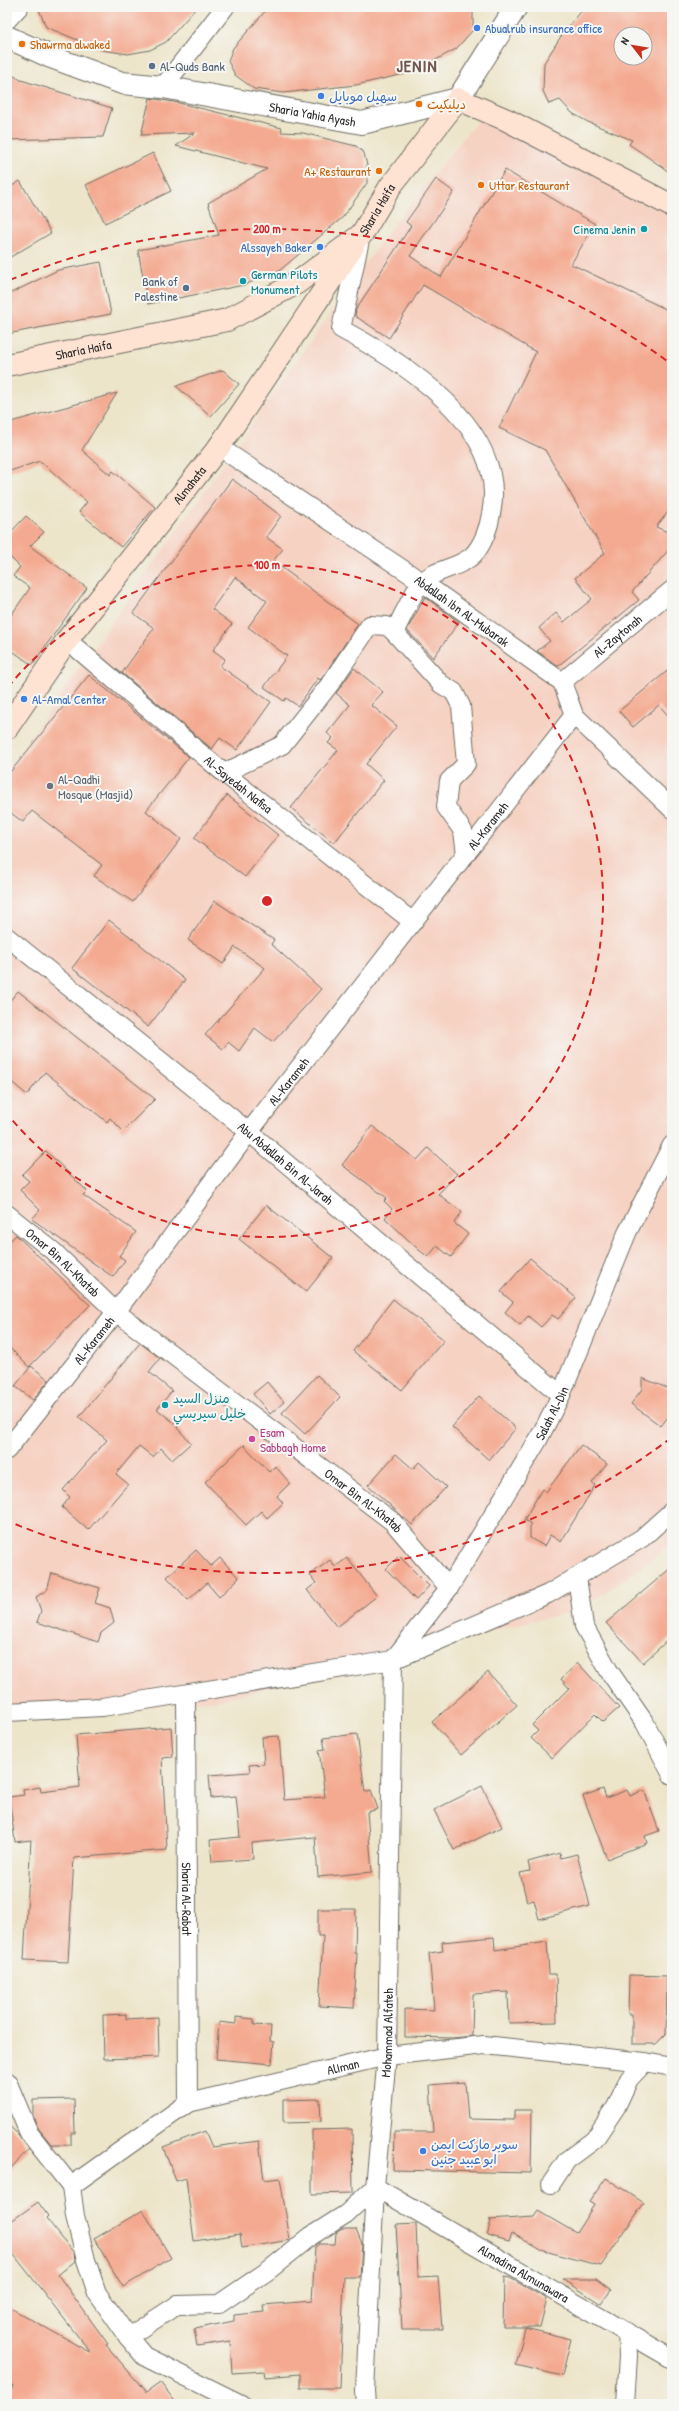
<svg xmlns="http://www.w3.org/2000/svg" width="679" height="2411" font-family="'Patrick Hand','Playpen Sans Arabic',sans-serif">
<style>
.built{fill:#f6d2c3}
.building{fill:#f4aa91;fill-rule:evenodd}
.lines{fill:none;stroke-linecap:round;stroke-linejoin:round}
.minor-casing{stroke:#6f6c63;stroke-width:20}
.tertiary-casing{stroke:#6f6c63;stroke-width:24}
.secondary-casing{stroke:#6f6c63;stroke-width:24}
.minor{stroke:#fff;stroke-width:18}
.tertiary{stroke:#fff;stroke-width:22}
.secondary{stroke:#fee3d2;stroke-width:22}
.ring{fill:none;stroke:#d62828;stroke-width:2;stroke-dasharray:7 5}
.shop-dot{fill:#3f7fe0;stroke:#f6f6f2;stroke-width:1.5}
.food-dot{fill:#e8710a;stroke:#f6f6f2;stroke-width:1.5}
.service-dot{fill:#5c6f8a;stroke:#f6f6f2;stroke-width:1.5}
.culture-dot{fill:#0f9aa8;stroke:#f6f6f2;stroke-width:1.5}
.worship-dot{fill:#6b7280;stroke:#f6f6f2;stroke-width:1.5}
.hotel-dot{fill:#d1479c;stroke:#f6f6f2;stroke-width:1.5}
.labels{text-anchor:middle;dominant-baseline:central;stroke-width:4;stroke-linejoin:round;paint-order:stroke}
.shop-label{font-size:13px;fill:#366cbe;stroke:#f6f6f2;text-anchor:start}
.food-label{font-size:13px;fill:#c56008;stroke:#f6f6f2;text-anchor:start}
.service-label{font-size:13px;fill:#4e5e75;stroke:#f6f6f2;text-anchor:start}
.street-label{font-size:13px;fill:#2b2b2b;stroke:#f6f6f2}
.culture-label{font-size:13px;fill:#0d838f;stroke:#f6f6f2;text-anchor:start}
.worship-label{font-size:13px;fill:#5b616d;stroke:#f6f6f2;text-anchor:start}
.hotel-label{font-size:13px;fill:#b23c85;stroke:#f6f6f2;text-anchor:start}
.district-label{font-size:17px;font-weight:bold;letter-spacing:1px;fill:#71574f;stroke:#f6f6f2}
.centre{fill:#d62828;stroke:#f6f6f2;stroke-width:2}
.ring-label{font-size:12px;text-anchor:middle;font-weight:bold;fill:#d62828;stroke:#f6f6f2;stroke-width:4;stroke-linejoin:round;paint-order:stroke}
</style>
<rect width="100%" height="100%" fill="#f6f6f2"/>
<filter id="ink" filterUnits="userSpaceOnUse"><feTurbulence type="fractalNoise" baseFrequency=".025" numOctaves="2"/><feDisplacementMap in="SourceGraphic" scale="8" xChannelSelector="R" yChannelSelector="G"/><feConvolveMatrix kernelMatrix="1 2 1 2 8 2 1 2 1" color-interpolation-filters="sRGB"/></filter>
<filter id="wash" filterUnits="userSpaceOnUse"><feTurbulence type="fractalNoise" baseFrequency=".012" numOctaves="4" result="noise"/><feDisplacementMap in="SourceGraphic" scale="16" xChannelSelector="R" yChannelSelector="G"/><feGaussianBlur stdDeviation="0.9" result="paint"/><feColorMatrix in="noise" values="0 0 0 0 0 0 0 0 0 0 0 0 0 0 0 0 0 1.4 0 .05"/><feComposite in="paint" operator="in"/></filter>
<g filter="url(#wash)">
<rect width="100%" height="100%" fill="#ede5ca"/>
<path class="built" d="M483,114l189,99v1328l-20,19 -57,39 -32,15 -131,30 -211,56 -214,16v-945l385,-545z"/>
<g id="blocks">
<path class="building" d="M38,7h159l-31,35 -16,8 -22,4 -26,-4 -56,-23z
M269,7h204v23l-17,19 -43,23 -57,13 -73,8 -29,-4 -19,-14 -7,-14 5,-13z
M585,7h87v167l-43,-30 3,-4 -44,-18 -16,-9 -12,-13 -11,4 -6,-13 1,-28 19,-30zM621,34h24v24h-24z
M7,72l14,8 91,28 -9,29 -96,3z
M150,98l29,5 103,25 -1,4 22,1 53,13 8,7 3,13v17l-24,34 -64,54 -35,14 -96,19 -10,-54 81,-15 -11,-32 59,-34 -91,-23 19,-13 -54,2z
M153,153l18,38 -66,32 -19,-38z
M505,170l90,54 -24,40 101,48v195l-16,20 16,7v12l-40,46 7,8 -81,66 -21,-15 13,-10 -11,-13 17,-15 8,9 28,-23 -17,-21 30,-25 -60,-103 -46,-22 37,-76 -113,-67 -34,53 -34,-22 1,-7 55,-83 -5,-4 30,-43 18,13 -44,64 31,21z
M20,181l31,52 -44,26v-70z
M101,262l10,52 -104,20v-39l51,-25z
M223,370l16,14 -28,32 -35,-30z
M117,393l-35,57 28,25 3,-4 42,36 -34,40 -42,-35 8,-10 -47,-41 -33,11v-49z
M232,479l49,37 -15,21 17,12 -10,12 85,63 -36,54 -2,2 -2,-2 -20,28 -12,-8 -2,3 -20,-14 23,-31 -39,-29 19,-26 -32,-24 -23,32 20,15 -19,26 12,9 -5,7 51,36 -34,48 -17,-12 -8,11 -90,-76 32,-45 -21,-15z
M26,516l18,16 -14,14 57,42 -55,77 -25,-18v-26l23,-33 -17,-12 7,-9 -13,-13v-18z
M425,597l34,25 -26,36 -26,-28z
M672,667v53l-13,-15 -26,22 -14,-16z
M354,668l29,24 -12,13 26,21 -31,38 18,16 -50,63 -43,-35 47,-58 -10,-7 5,-5 -6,-5 23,-28 -14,-12z
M89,675l100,82 -43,54 35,28 -48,63 -39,-26 8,-11 -70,-54 -9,11 -16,-12v-34z
M227,795l51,40 -33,42 -51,-39z
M215,901l59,39 -3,4 50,45 -48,53 -18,-14 -16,23 -11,-9 -5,7 -18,-14 60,-67 -30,-21 -12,17 -35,-24z
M109,920l76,60 -37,47 -76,-59z
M18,991l137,108 -32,32 -13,-13 -3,4 -62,-50 -18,23 -20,-17v-74z
M372,1126l45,34 11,-12 29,26 -19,20 24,18 -8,11 14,11 -17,23 -14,-11 -9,11 -9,-7 -34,-32 7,-9 -8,-8 3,-3 -45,-33z
M46,1151l41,40 -4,4 53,37 -17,24 6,4 -12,17 -81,-58 8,-9 -20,-20 9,-9 -7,-6z
M266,1205l67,53 -27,34 -67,-53z
M16,1235l74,70 -61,62 -22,-22v-101z
M530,1258l46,40 -18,21 -6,-4 -11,12 -13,-11 -8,9 -15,-13 8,-10 -12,-10z
M393,1299l51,41 -42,50 -49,-39z
M140,1343l20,15 -11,14 23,19 -15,18 21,17 -1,2 14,15 -19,17 -11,-12 -8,9 -14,-11 -23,28 12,10 -40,46 -26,-23 8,-10 -7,-7 44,-50 -28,-23z
M31,1366l18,14 -16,20 -18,-14z
M317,1375l23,22 -35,37 -23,-21z
M642,1378l30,12v22l-11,14 -30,-22 11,-15z
M267,1382l17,20 -14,12 -17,-20z
M479,1396l37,32 -27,32 -37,-33z
M244,1445l25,27 6,-6 15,17 -13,13 6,7 -16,15 -6,-7 -15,14 -41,-43z
M581,1445l26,19 -15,19 3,2 -34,57 -11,-7 -6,11 -14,-8v-15l-6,-3 18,-31 4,3z
M396,1454l17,15 6,-7 27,25 -34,38 -44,-40z
M196,1550l15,16 9,-8 19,20 -20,19 -12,-14 -19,17 -21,-23z
M399,1556l30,30 -13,14 -30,-31z
M347,1558l30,38 -40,31 -30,-37 9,-7 -6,-8 20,-15 5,7z
M672,1567v69l-29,27 -37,-40z
M52,1573l48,15 -5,15 15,5 4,15 -13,10 -3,9 -61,-20 4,-11 -5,-14 11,-7z
M578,1663l41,45 -16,14 -8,-8 -43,44 -21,-20 7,-7 -6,-6 37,-37 -8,-9z
M488,1672l29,33 -56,50 -29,-33z
M171,1727l2,30 -11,1 5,92 -93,8 -6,104 -44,-2 7,-120 -16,2 -6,-45 15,-2 -1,-5 17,-3 1,5 39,-5 -4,-52z
M357,1734l8,58 6,-2 7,19 -11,3 5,60 -54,5 -3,-40 -63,6 1,16 -41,3 -2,-22 30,-3 -4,-41 -25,2 -2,-23 41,-3 -1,-7 15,-1 -2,-27 17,-1 5,64 41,-3 -6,-47 6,-1 -2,-11z
M482,1786l20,41 -48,23 -20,-40z
M603,1789l3,9 21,-8 3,6 14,-6 15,41 -14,5 2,7 -40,16 -24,-63z
M560,1853l1,5 16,-4 13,52 -51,13 -5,-19 -7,2 -7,-29 10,-2 -2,-9z
M318,1909h38l-1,44h2l-3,55 -35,-2 4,-70h-5z
M494,1937l1,13 52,-8 2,32h7l1,48 -48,1 -1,-31 -35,2 -1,42 -19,2 -48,-1v-28l29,1 -5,-57 14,-2 -1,-9z
M629,1975l38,1 -1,58 -10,10h-24v-30h-4z
M126,2014v5l32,-2 1,40 -55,2 -1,-44z
M236,2017l18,2v6l17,1 -1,15 4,1 -2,22 -56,-5 3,-37 17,2z
M465,2082l3,37 46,1v-10h18l-1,63 -138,-3 1,-38h39l-3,-47z
M74,2099l1,34h-4v12h-19l-14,-17 -5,-12v-16z
M320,2099l1,23 -38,1v-23z
M7,2124l11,10 11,15 -22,23z
M352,2129l1,64 -41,1v-64z
M205,2131l7,16 47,-6 5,39 16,-2 10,62 -48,8 -2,-14 -46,7 -8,-63 -10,3 -13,-34z
M606,2178l38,25 -43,63 -60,-16 -29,-17 -3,8 -22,-6 4,-14 -2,-1 45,-3 4,-6 38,22 18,-28 -5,-3z
M38,2202l10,14 -2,2 28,35 1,8 -17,14 50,69 -2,1 40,47 14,-10 17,22h-170v-8l6,-10 -6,-7v-73l84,47 -84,-107v-22z
M143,2210l28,48 -48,29 -29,-48z
M416,2224l2,53 20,-1 4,53h-40l-6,-104z
M342,2229h14l6,15 -2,33h-16l-4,111h-40v-14l-35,3 -1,-6 -32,2 -2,-32 -33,5 -3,-17 40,-8v-6l30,-3 -1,-7 49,-4 3,-54 4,-3h16l1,-11z
M504,2277l6,1 37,21 -7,28h-37z
M563,2279h33l15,11 -10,14z
M525,2328l46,11 -9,37 -46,-11z"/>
</g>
</g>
<g filter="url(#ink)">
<use href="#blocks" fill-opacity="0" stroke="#6f6c63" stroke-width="1"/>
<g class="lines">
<defs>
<g id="minor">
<path d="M7,20l12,-13"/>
<path d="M163,87l62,-80"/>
<path id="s1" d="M219,447l203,135 140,100 12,33 98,94"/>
<path d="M394,632l47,52 13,8 7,14 5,58 -17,17 -3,26 17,24 3,23"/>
<path id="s2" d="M67,640l157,133 189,149"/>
<path id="s3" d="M562,682l110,-92"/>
<path d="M224,773l58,-28 48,-61 40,-59 17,1 7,6c7,-12 20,-42 28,-50 13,-13 38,-14 51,-27 10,-10 16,-28 18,-41 18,-86 -86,-151 -150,-185l19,-89"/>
<path id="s4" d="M7,937l242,195 312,263"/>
<path id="s5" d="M7,1214l46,37 63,61 277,210 56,66"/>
<path id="s6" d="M7,1450l109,-138 133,-180 325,-417"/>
<path d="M577,1577l7,49 25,45 36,52 27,52"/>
<path id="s7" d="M186,1695l2,408"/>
<path d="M7,1712l95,-5 291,-47 155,-66 94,-56 30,-27"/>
<path d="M7,2081l22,52 42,53"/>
<path d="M551,2184l16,-24 27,-20 22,-33 13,-28 16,-17"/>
<path id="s8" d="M128,2337l49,-32 42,-1 50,-34 42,-34 35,-22 29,-27 297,172"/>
<path id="s9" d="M241,2404l-97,-48 -16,-19 -31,-44 -11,-33 -11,-44 -4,-30 117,-83 199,-47 97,-11 161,17 27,5"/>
<path id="s10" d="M366,2404l-1,-13 10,-204 12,-131 6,-396 56,-72 89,-148 23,-45 66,-162 45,-88"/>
<path d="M625,2404l3,-48 -1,-24"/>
</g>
<g id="tertiary">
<path id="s11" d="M7,37l44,20 71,26 41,4 199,36 96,-24 58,-92"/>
</g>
<g id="secondary">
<path id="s12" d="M7,365l220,-45 70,-37 65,-49 28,-47 68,-88 49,21 165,86"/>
<path id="s13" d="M7,728l60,-88 152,-193 134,-200"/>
</g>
</defs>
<use href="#minor" class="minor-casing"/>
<use href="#tertiary" class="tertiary-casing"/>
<use href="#secondary" class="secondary-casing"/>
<use href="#minor" class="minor"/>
<use href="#tertiary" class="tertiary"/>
<use href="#secondary" class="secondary"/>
</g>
</g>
<g class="ring">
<path d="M8 687A336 336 0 1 1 8 1115"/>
<path d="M671 1438A672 672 0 0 1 10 1522M10 280A672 672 0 0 1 671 364"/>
</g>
<g class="shop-dot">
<circle cx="477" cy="28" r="4"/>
<circle cx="321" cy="96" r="4"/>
<circle cx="320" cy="247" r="4"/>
<circle cx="24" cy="699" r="4"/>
<circle cx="423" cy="2151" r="4"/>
</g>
<g class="food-dot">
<circle cx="22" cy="44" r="4"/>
<circle cx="419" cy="104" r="4"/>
<circle cx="379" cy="171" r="4"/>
<circle cx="481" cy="185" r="4"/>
</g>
<g class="service-dot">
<circle cx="152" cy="66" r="4"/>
<circle cx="186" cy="288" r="4"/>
</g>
<g class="culture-dot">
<circle cx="644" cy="229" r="4"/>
<circle cx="243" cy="281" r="4"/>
<circle cx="165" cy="1405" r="4"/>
</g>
<circle class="worship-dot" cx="50" cy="786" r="4"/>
<circle class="hotel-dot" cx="252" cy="1439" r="4"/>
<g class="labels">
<g class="shop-label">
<text x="485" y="28">Abualrub insurance office</text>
<text x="329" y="96">سهيل موبايل</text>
<text x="312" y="247" text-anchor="end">Alssayeh Baker</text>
<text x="32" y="699">Al-Amal Center</text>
<text x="431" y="2144">سوبر ماركت ايمن<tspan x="431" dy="15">ابو عبيد جنين</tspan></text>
</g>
<g class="food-label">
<text x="30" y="44">Shawrma alwaked</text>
<text x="427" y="104">ديليكيت</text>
<text x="371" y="171" text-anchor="end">A+ Restaurant</text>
<text x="489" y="185">Uttar Restaurant</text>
</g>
<g class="service-label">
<text x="160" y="66">Al-Quds Bank</text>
<text x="178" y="281" text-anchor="end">Bank of<tspan x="178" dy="15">Palestine</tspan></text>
</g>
<g class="street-label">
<text stroke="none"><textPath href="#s11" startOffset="317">Sharia Yahia Ayash</textPath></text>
<text stroke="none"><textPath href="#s12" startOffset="414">Sharia Haifa</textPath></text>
<text stroke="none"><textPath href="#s12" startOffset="78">Sharia Haifa</textPath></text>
<text stroke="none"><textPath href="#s13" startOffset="304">Almahata</textPath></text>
<text stroke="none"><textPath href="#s1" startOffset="293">Abdallah Ibn Al-Mubarak</textPath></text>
<text stroke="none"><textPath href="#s3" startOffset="72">Al-Zaytonah</textPath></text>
<text stroke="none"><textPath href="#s2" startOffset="224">Al-Sayedah Nafisa</textPath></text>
<text stroke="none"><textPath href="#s6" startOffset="788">Al-Karameh</textPath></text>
<text stroke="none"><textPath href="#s6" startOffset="464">Al-Karameh</textPath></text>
<text stroke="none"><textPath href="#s4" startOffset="359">Abu Abdallah Bin Al-Jarah</textPath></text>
<text stroke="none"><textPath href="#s5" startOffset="74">Omar Bin Al-Khatab</textPath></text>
<text stroke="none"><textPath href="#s6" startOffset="140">Al-Karameh</textPath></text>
<text stroke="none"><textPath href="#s10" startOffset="1039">Salah Al-Din</textPath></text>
<text stroke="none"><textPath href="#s5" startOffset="458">Omar Bin Al-Khatab</textPath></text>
<text stroke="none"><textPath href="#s7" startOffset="204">Sharia Al-Rabat</textPath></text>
<text stroke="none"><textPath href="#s10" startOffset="372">Mohammad Alfateh</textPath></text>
<text stroke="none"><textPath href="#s9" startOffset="600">AlIman</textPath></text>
<text stroke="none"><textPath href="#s8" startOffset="468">Almadina Almunawara</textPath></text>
</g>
<g class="culture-label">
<text x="636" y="229" text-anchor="end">Cinema Jenin</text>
<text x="251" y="274">German Pilots<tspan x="251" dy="15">Monument</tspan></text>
<text x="173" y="1398">منزل السيد<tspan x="173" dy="15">خليل سيريسي</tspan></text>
</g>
<g class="worship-label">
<text x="58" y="779">Al-Qadhi<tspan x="58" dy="15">Mosque (Masjid)</tspan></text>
</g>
<g class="hotel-label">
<text x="260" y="1432">Esam<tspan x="260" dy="15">Sabbagh Home</tspan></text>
</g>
<g class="district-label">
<text x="417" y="65">JENIN</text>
</g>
</g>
<circle cx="267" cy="901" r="6" class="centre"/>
<g class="ring-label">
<text x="267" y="233">200 m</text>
<text x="267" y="569">100 m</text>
</g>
<rect width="679" height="2411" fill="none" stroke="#f6f6f2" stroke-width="24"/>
<g transform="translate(633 46) rotate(301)"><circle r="19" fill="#f6f6f2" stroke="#a5a5a2"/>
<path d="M0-3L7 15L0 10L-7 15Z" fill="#c8321e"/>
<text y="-6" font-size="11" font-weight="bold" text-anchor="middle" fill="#2b2b2b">N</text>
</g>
</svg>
